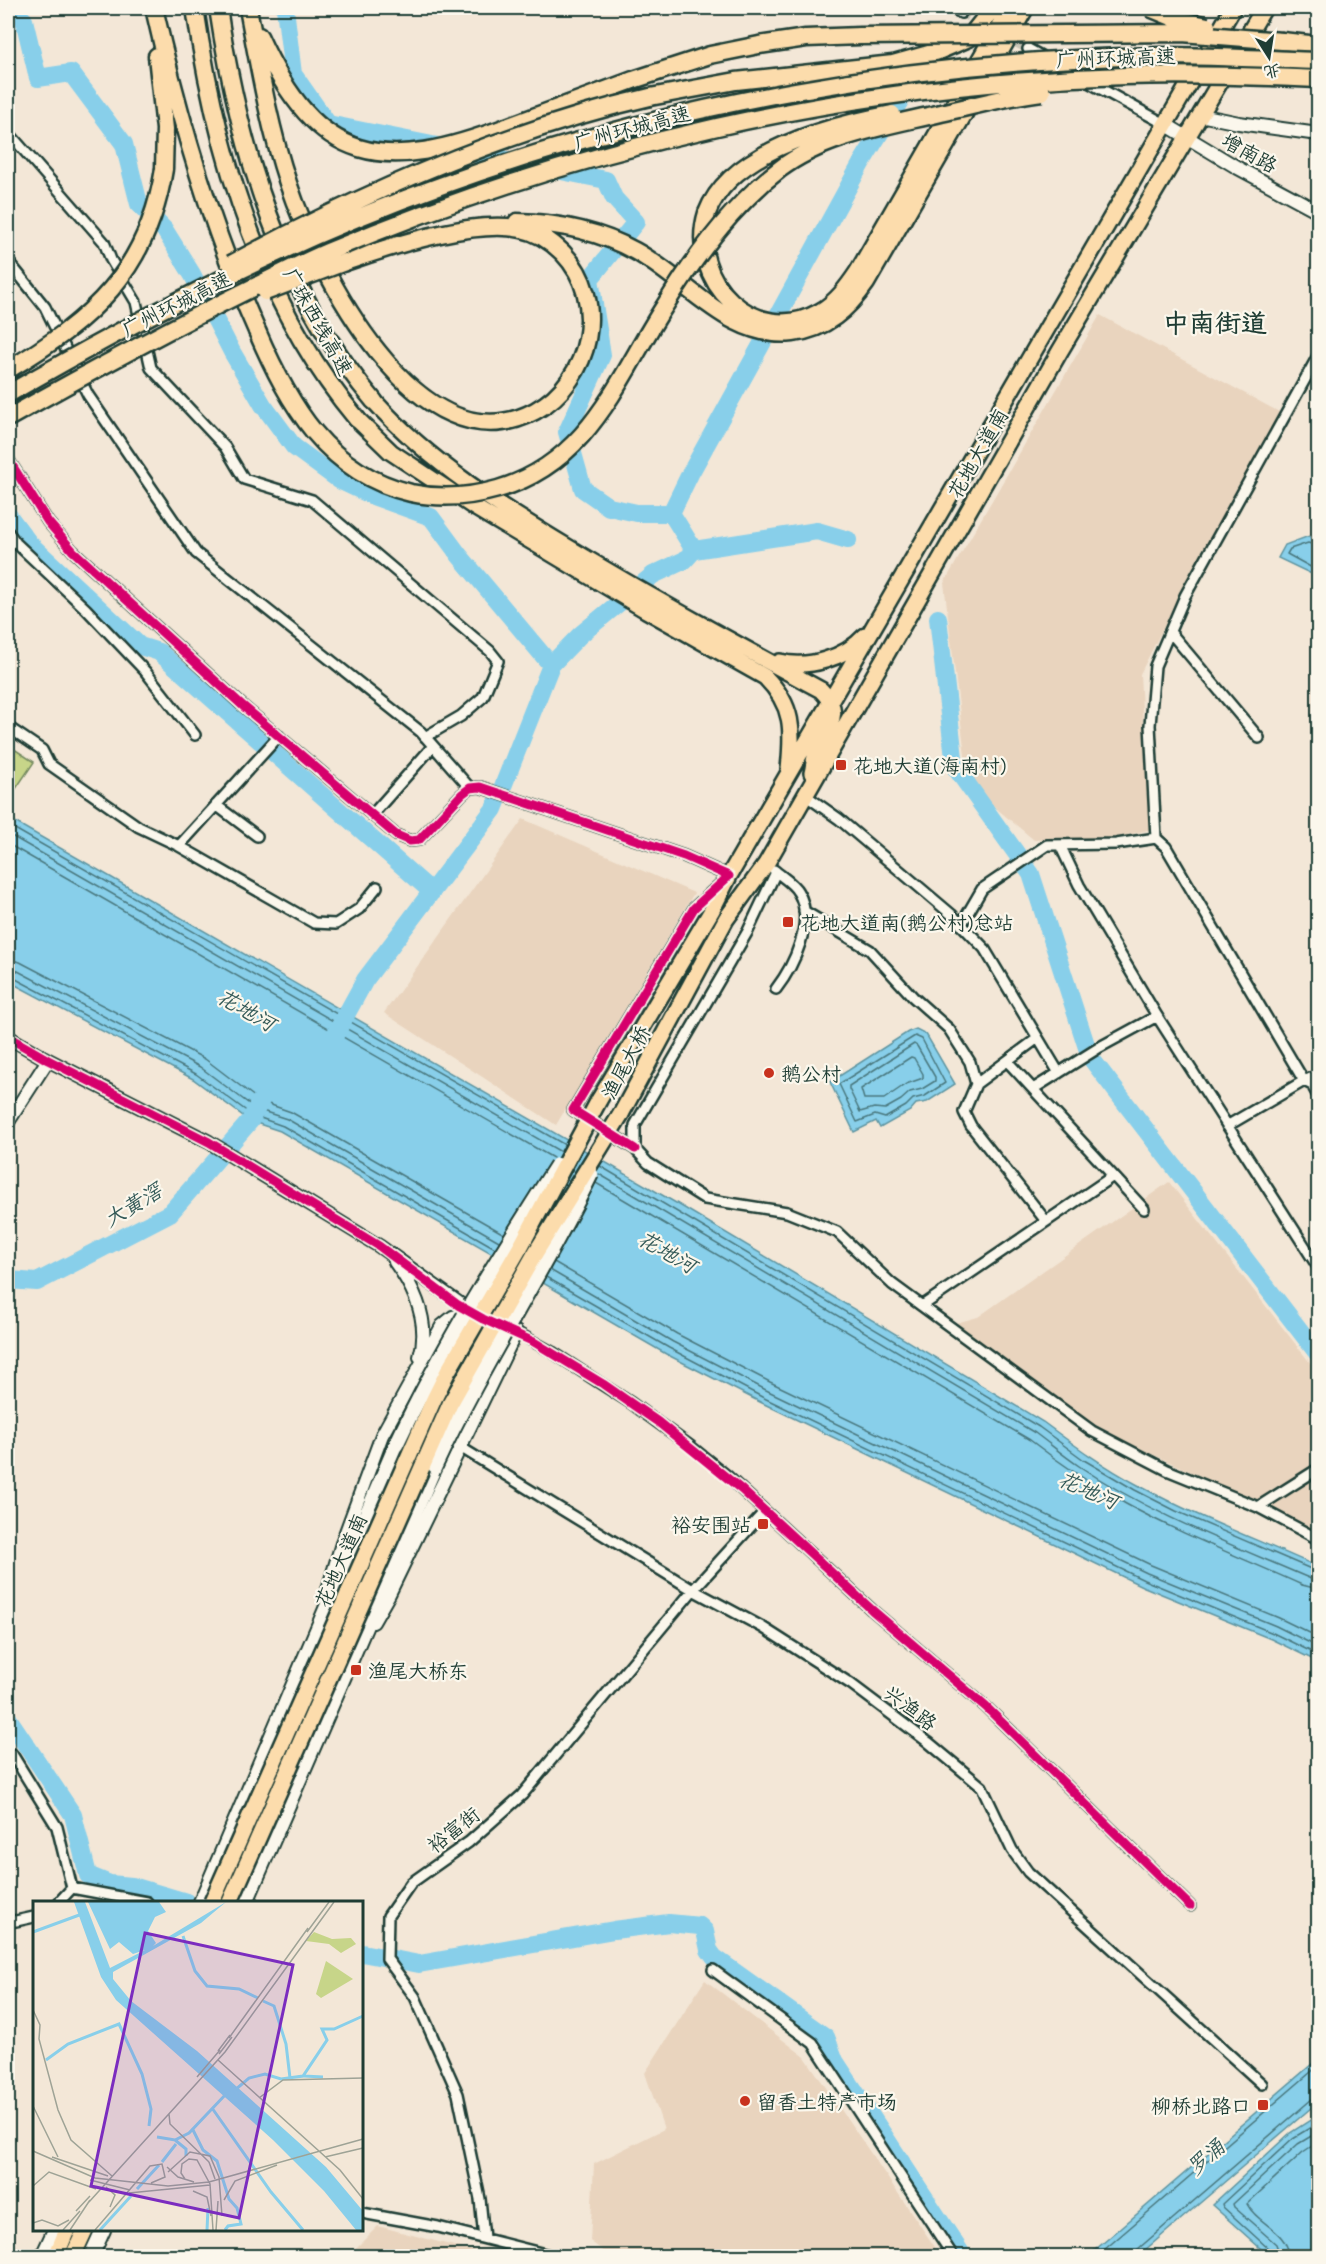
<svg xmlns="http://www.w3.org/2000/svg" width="1326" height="2264" font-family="Mali,'LXGW WenKai TC',sans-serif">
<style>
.built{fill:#e9d4be}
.green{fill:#c7d589;stroke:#73895e;stroke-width:1.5}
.water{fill:#88cfea;stroke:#5e95a1;stroke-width:1.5}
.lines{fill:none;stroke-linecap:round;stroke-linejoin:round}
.shore{stroke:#49777d;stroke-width:1.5}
.river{stroke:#88cfea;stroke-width:18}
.minor-tunnel{stroke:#c9c5b6;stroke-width:9;stroke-dasharray:9 4.5;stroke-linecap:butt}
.minor-casing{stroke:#1f3d34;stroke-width:14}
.tertiary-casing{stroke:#1f3d34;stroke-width:16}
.secondary-casing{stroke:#1f3d34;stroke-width:18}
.primary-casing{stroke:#1f3d34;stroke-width:20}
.motorway-casing{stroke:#1f3d34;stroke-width:21}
.minor{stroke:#fbf7ec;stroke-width:9}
.tertiary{stroke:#fbf7ec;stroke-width:12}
.secondary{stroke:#fbf7ec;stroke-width:14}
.primary{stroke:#fcdcac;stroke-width:15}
.motorway{stroke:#fcdcac;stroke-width:16}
.secondary-bridge-casing{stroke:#1f3d34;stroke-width:18;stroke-linecap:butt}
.primary-bridge-casing{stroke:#1f3d34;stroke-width:20;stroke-linecap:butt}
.motorway-bridge-casing{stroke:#1f3d34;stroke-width:21;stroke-linecap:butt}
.secondary-bridge{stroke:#fbf7ec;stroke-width:14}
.primary-bridge{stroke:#fcdcac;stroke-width:15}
.motorway-bridge{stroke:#fcdcac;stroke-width:16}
.cycleway-casing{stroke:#fbf7ec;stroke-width:13}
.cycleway{stroke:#d6006c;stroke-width:9}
.poi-dot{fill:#c8321e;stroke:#fbf7ec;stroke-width:2}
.labels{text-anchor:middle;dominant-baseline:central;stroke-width:4.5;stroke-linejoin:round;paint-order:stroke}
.street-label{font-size:20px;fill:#1f3d34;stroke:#fbf7ec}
.poi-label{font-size:20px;fill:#1f3d34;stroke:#fbf7ec;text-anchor:start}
.water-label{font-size:21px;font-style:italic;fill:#345a58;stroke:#fbf7ec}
.district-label{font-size:26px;font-weight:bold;fill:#1f3d34;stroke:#fbf7ec}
.inset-river{fill:none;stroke:#88cfea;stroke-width:3}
.inset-road{fill:none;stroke:#9ea396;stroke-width:1.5}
.view{fill:#7b2cbf;fill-opacity:0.15;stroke:#7b2cbf;stroke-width:3}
.inset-edge{fill:none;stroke:#1f3d34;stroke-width:3}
</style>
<rect width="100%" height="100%" fill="#f3e7d7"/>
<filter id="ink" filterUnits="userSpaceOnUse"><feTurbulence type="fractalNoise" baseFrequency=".0167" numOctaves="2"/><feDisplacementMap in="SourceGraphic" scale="12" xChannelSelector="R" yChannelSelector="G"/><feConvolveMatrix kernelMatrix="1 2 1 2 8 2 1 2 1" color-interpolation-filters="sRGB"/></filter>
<g filter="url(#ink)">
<path class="built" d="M1100,315l181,98 -89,158 -52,103 9,156 -31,7 -84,3 -50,-42 -17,-26 -23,-189z
M523,819l171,74 -138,232 -172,-112z
M1169,1182l149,191v157l-227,-104 -135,-103 22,-6z
M705,1980l100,77 136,199h-331l-20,-15 4,-77 70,-35 -19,-56z
M378,2226l114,30h-141l-1,-2z"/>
<path class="green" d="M8,745l26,17 -21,31 -5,-3z"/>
<path class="water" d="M1309,536l9,6v35l-40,-19 7,-13z
M8,818l668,385 367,219c31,23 61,45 95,63 58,32 121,55 180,82v95l-47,-23 -129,-53 -382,-184 -94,-48 -386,-223 -30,-10 -57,-42 -185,-98z
M916,1029l10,5 29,50 -28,18 -11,2 -6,7 -30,17 -4,-7 -22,11 -24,-50 78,-50z
M1318,2059v43l-180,154h-50z
M1318,2115v141h-49l-57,-51 78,-72z"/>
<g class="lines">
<path class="shore" d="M1318,546l-10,-3 -18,6 -3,5 31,17
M8,825l557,320
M8,834l553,318
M8,844l545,314
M8,959l12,3 185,97 55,42 31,11 213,122
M8,968l8,2 184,97 56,42 31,10 212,122
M8,976l4,1 184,97 56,41 31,11 212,122
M915,1036l7,3 23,44 -20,13 -12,3 -7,7 -21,12 -10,-3 -18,7 -18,-38z
M914,1044l3,2 18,31v4l-13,8 -12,3 -9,8 -16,9 -11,-1 -14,4 -11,-23v-3z
M911,1057l3,1 9,16v4l-17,6 -22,15h-20l-3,-10z
M600,1166l439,261 45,33 51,30 41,21 142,61
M599,1174l436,259c15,11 29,23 44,33 71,48 154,79 232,113l7,1
M596,1183l434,257c31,24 62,45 96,64 56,31 117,54 176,81l16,4
M554,1262l123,72 93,48 381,183 128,53 39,19
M550,1270l123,72 93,48 381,183 129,53 42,21
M546,1277l123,71 93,49 382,183 129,53 45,22
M1097,2256l221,-190
M1135,2256l3,-7 174,-150 6,-1
M1272,2256l-2,-6 -47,-43 -1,-3 71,-66 25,-15
M1280,2256l-4,-12 -42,-37 -1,-3 65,-60 20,-12
M1289,2256c-1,-25 -32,-32 -42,-52l56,-52 15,-10"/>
<path class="river" d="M12,8l12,12 14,58 33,-5 53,71 15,60 25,25 28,45 40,78 31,53 31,42 45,33 34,16 58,21 28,38 92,110
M285,8l8,66 35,50 278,56 8,18 22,24 -46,57 12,76 -35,77 16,57 26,18 28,6h34l23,37
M778,315l84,-153 62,-100
M671,513l19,-39 75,-136
M8,515l21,28 111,103 19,6 273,240
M938,618l17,149 76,107 59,183 228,297
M335,1035l30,-55 129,-171 57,-144 29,-30 73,-60 32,-15 9,-10 123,-19 31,9
M8,1280l29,2 133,-69 80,-92 11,-21
M8,1718l65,97 15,60 22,9 22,2 54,16
M362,1953l57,11 195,-34 55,-7 31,3 5,5 4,19 5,7 112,80 9,24 128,195"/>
<path class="minor-tunnel" d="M961,13l22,11
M1005,37l23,12"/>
<defs>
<path id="minor" d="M952,8l9,5
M1028,49l137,75
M8,132l96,110 7,18 25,42 15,66 74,79 19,32 68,21 178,151 8,10 -15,36 -22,19 -36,21
M8,261l37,46 43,88 108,158 225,179 49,56
M8,459l40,63 25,29 170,155 153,129 14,6 9,-1 43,-46 8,-6 10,-1 204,69 45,20 -35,32 -121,202 62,39
M8,532l8,11 70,66 59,62 50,64
M1170,632l89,106
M8,727l34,23 7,14 90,63 40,19 135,77 22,1 23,-15 18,-22
M805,795l34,24 112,95 33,34 75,125
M216,805l41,31
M372,815l61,-69
M1156,838l-6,-113 5,-59 30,-70 133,-240
M1060,845l19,40 78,131 161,251
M179,846l100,-110
M774,870c8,7 19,13 24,22 18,29 -5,75 -22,97
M776,872l-28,59 -113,194v24l13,14 57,36 82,13 50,20 55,52 200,147 75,39 91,37 60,32
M804,911l66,39 43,47 36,32 21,33 6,22
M961,925l21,-36 65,-44 69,-1 40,-6 10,9 138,234 8,4 6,11
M1038,1038l-62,46 -12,28 7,14 75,95
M1007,1061l137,148
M1033,1089l67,-42 57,-31
M1227,1126l77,-45 14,-6
M922,1306l191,-130
M516,1332l36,20 79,51 59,43 36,29 146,135 114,97 204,199
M460,1447l233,143 69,37 89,57 77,58 54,45 30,63 16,22 234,212
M1258,1507l60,-38
M12,1754l45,73 15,61
M59,1902l13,-14 75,14
M8,1920l8,1 18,-4
M713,1970l100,73 140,213
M362,2213l76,14 115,29
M484,2238l-4,-39 -22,-105 -43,-97 -28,-38 1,-43 23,-33 58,-41 53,-47 171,-205 72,-79"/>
<path id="tertiary" d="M1200,115l39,8 79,11
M1165,124l73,44 80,43
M8,1037l40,23 161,82 170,104 95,68
M8,1122l40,-62
M395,1262c20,27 35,61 25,95
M325,1599l18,-59 39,-105 60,-109 11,-9 17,-3
M373,1622l16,-28 127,-262 -18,-7"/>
<path id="secondary" d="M201,1902l195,-457
M246,1902l189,-436
M43,2256l12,-26
M91,2256l12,-26"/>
<path id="primary" d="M374,401c57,63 128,107 200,150 81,49 164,94 247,139 24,24 5,36 -4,60 -3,7 -3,16 -5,23
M357,419l34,33 83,55 172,103 119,67c29,29 28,53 24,92
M780,662c29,7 65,-4 85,-26
M599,1100l113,-190 17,-34 504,-868
M621,1114l105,-195 40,-55 294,-513 204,-343
M56,2256l11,-26
M73,2256l12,-26"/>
<path id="motorway" d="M154,8c25,110 57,220 103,323
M195,8c21,145 66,297 162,411
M218,8c21,140 63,283 156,393
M248,8c11,59 21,118 40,175 28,84 130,291 247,228 57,-31 73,-111 28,-158 -12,-12 -26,-21 -42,-24 -47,-10 -130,17 -176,33
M259,36c59,131 125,138 250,90 41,-15 83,-31 124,-46
M1282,41l36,4
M157,56l8,73 -1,40
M650,97l86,-16 157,-17 43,-12 33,-14 24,-30
M707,213c-21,67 48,136 113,99 17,-10 28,-25 38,-40l152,-264
M517,222c41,1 82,9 118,29 52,28 94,89 158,82 33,-4 55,-24 73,-50l159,-275"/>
</defs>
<use href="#minor" class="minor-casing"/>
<use href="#tertiary" class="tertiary-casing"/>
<use href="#secondary" class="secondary-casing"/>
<use href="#primary" class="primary-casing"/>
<use href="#motorway" class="motorway-casing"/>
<use href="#minor" class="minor"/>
<use href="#tertiary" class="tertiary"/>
<use href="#secondary" class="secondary"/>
<use href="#primary" class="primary"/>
<use href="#motorway" class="motorway"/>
<defs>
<path id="secondary-bridge" d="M396,1445c46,-98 103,-189 161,-280
M435,1466c46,-100 108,-193 156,-292"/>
<path id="primary-bridge" d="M212,1902l222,-503 14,-28 74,-127 77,-144
M230,1902l220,-498 86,-152 85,-138"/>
<path id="motorway-bridge" d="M1150,8l27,11 30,7
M633,80l77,-25 49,-10 47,-7 54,-2 322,-3 100,8
M707,213c24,-63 126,-88 185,-99
M231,264c130,-70 274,-134 419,-167
M265,292l80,-30
M257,331c32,74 70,142 154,162 29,6 59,4 87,-4 92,-27 119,-109 166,-182 31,-51 69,-102 116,-138 45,-34 107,-43 161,-56 33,-7 67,-17 101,-21
M8,370c84,-50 140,-100 156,-201
M8,394c139,-80 283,-155 435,-209 229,-83 473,-125 717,-129 53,0 106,3 158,5
M8,418c80,-45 161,-89 244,-130 25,-12 49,-25 75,-36 252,-106 524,-169 798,-176 65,-2 129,0 193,3"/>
</defs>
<use href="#secondary-bridge" class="secondary-bridge-casing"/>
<use href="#primary-bridge" class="primary-bridge-casing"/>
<use href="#motorway-bridge" class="motorway-bridge-casing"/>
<use href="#secondary-bridge" class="secondary-bridge"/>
<use href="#primary-bridge" class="primary-bridge"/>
<use href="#motorway-bridge" class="motorway-bridge"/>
<defs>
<path id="cycleway" d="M8,459l40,63 25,29 170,155 153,129 14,6 9,-1 43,-46 8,-6 10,-1 204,69 45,20 -35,32 -121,202 62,39
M8,1037l40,23 161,82 170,104 79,59 25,14 51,23 69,42 55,38 84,68 130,120 114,97 204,199"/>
</defs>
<use href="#cycleway" class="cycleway-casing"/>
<use href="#cycleway" class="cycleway"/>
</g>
</g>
<g class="poi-dot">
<rect x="835" y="759" width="12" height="12" rx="3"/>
<rect x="782" y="916" width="12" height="12" rx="3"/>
<circle cx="769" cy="1073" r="6"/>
<rect x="757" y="1518" width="12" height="12" rx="3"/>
<rect x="350" y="1664" width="12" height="12" rx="3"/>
<circle cx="745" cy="2101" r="6"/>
<rect x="1257" y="2099" width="12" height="12" rx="3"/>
</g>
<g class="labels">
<g class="street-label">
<text transform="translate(1116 57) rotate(-2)">广州环城高速</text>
<text transform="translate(632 127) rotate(-15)">广州环城高速</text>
<text transform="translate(1250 152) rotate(29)">增南路</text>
<text transform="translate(176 303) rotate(-27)">广州环城高速</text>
<text transform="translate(319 321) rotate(61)">广珠西线高速</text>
<text transform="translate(977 453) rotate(-60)">花地大道南</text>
<text transform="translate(625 1062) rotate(-62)">渔尾大桥</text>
<text transform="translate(340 1560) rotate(-66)">花地大道南</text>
<text transform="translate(911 1707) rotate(37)">兴渔路</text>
<text transform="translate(453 1829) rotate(-38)">裕富街</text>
</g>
<g class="poi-label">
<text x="853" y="765">花地大道(海南村)</text>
<text x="800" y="922">花地大道南(鹅公村)总站</text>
<text x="781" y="1073">鹅公村</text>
<text x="751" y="1524" text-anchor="end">裕安围站</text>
<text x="368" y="1670">渔尾大桥东</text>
<text x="757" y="2101">留香土特产市场</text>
<text x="1251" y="2105" text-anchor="end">柳桥北路口</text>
</g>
<g class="water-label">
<text transform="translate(247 1009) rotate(30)">花地河</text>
<text transform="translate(132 1204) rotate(-31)">大黄滘</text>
<text transform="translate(668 1251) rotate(30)">花地河</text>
<text transform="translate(1089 1489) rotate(24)">花地河</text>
<text transform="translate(1205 2156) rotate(-41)">罗涌</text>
</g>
<g class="district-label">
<text x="1215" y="322">中南街道</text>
</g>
</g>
<g transform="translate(33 1901)">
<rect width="330" height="330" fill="#f3e7d7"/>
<path d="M281,31l18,7 19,-1 5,6 -15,9 -12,-9 -23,-3zM293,60l27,18 -32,19 -5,-4z" fill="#c7d589"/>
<path d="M41,1h11l25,66 35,-18 -12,4 -14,-12 -9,7 -22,-47h71l7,10 -11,5 -7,14 8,12 -3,3 73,-44 -25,21 -88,49v7l18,22 66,50 129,116 37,44v19h-7l-32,-39 -51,-51 -157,-140 -15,-23z" fill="#88cfea"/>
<path class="inset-river" d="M0,31l49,-18M150,35l12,35 12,15 32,3 19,9M230,100l11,5 12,38 4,34M13,159l22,-16 51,-20 23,50 9,35 -2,17M271,175l19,1M202,189l14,-12 16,-4 16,5 22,-3 24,-36 -5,-11h12l29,-13M179,207l59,84 32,38M160,229l10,20 14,11 12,38 8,9 4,16 -13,2 -3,4M124,236l18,3 14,-7 38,-40M142,239l11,9v7M129,261l14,-18M104,288l22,-24M67,329l31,-34M174,329l1,-22"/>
<path class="inset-road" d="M274,31l22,-30M0,109l7,15 -1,14 19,71 13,30 41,36M196,137l79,-110M185,150l12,-16M186,153l13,-17M185,159l122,110 23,29M164,176l23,-27M226,197l24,-18 80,-2M0,205l25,51M136,213l1,10 39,38M0,250l62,27 73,8 41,-4 154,-43M19,256l56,19M292,256l38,-9M176,261l6,17M134,266l11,10 16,5M135,271l22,-20 20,4 9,21 3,39M152,278l-4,-6 1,-9 7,-5 8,1 13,24 3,46M57,279l40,10M0,285l16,-14 47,17M73,286l9,8 -5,12M160,290l14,6 4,19M96,292l81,-8M191,299l11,-19 42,-16M56,301l136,-150 109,-150M43,310l14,-15M0,322l9,-3 16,6 11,-6M30,329l17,-19M37,329l20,-30M62,329l55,-64 12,-2 3,13 -14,6M183,329l2,-29"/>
<path class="view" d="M112,32l148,32 -54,253 -148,-32z"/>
<rect width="330" height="330" class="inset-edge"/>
</g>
<rect width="1326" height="2264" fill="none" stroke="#fbf7ec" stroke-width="30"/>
<rect x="15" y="15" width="1296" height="2234" fill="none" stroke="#1f3d34" stroke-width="2" filter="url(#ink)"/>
<g transform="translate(1269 57) rotate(168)" stroke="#fbf7ec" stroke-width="4.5" paint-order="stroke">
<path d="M0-4.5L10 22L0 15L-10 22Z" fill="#1f3d34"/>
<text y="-9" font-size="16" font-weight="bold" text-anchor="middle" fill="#1f3d34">北</text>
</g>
</svg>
